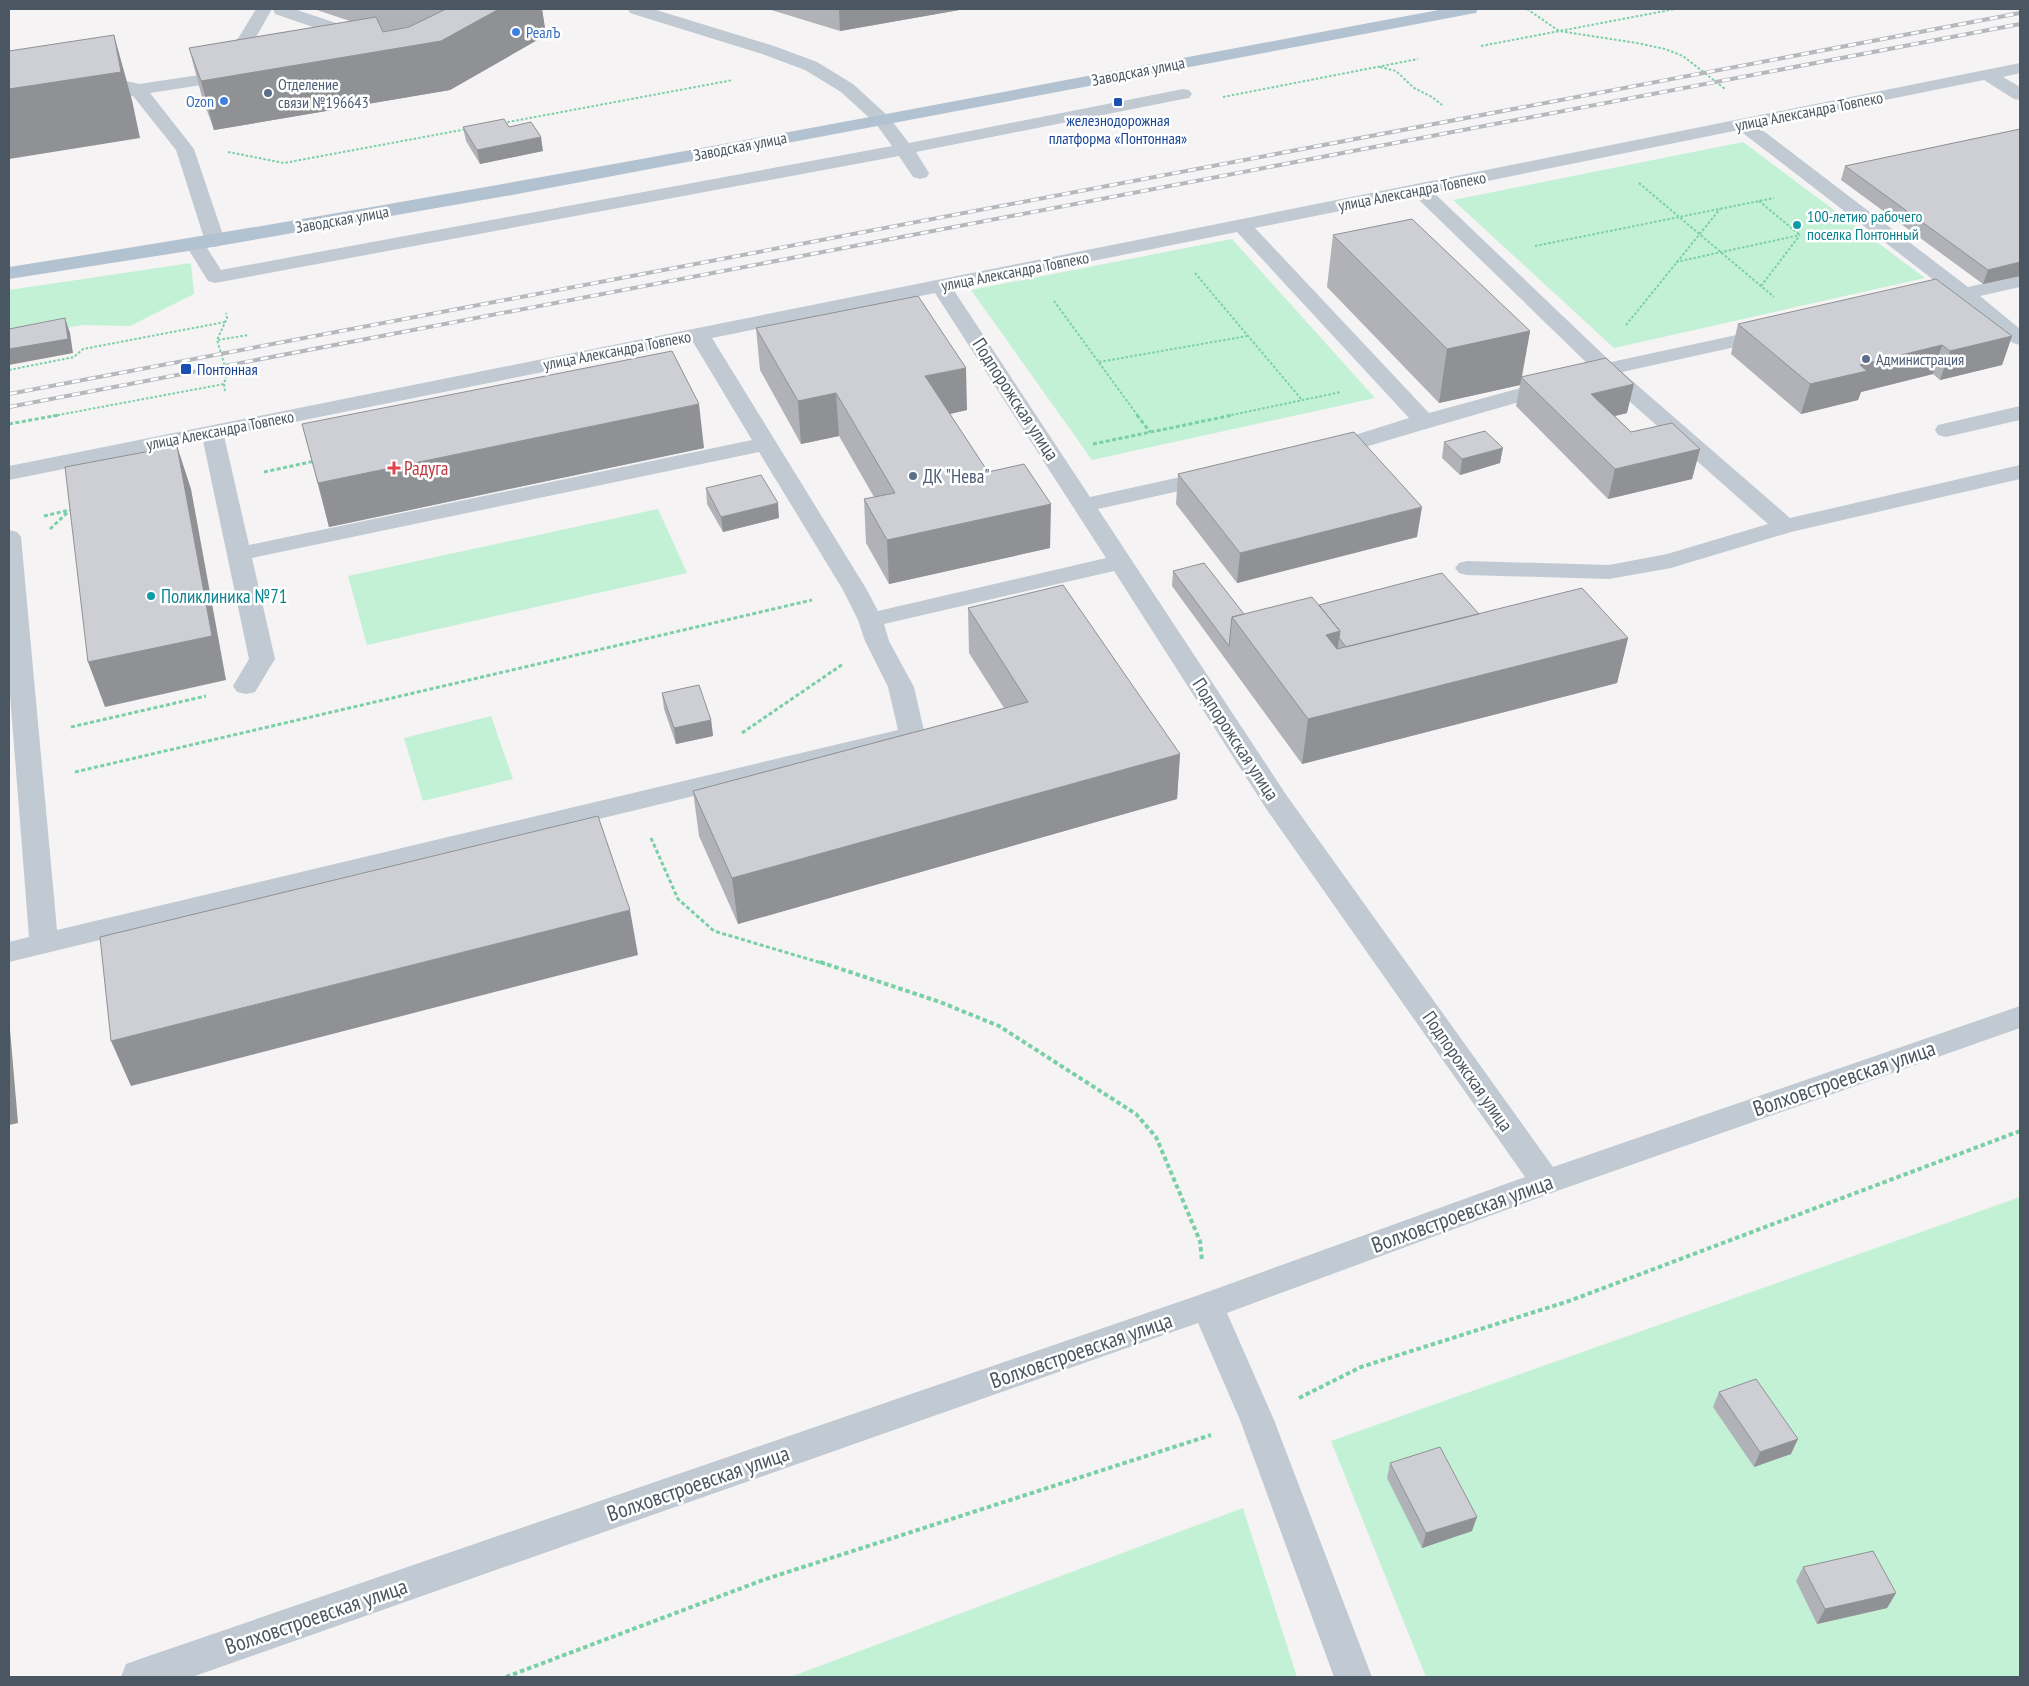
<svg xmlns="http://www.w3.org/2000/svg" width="2029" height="1686" font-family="'PT Sans Narrow',sans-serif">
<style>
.green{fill:#c3f1d5}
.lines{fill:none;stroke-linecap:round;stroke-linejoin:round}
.path-far2{stroke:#7ad0a6;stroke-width:2;stroke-dasharray:2.5 2;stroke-linecap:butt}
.path-far1{stroke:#7ad0a6;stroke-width:3;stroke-dasharray:4 2.5;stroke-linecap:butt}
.path{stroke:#7ad0a6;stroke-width:4;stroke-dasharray:4.5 3;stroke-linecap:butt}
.minor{fill:#c1cad2;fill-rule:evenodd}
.major{fill:#b3c2d1;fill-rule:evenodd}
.rail-casing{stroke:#b5b8bd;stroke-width:4}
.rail{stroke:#fff;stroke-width:2.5;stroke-dasharray:8;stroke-linecap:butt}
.wall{fill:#b0b2b7}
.shaded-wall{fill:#909195}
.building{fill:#cdcfd5;stroke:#909195}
.shop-dot{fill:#3f7fe0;stroke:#fff;stroke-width:2}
.service-dot{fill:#5c6f8a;stroke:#fff;stroke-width:2}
.transit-dot{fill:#1a4fb4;stroke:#fff;stroke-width:2}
.culture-dot{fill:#0f9aa8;stroke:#fff;stroke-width:2}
.health-dot{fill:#e0444e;stroke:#fff;stroke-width:2}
.labels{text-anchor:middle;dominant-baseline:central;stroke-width:5;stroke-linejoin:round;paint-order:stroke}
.far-shop-label{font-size:16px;fill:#366cbe;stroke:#fff;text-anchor:start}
.far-street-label{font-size:16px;fill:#4a5661;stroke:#fff}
.far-service-label{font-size:16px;fill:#4e5e75;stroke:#fff;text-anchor:start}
.far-transit-label{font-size:16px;fill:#164399;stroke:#fff}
.far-culture-label{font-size:16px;fill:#0d838f;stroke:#fff;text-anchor:start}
.street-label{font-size:19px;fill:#4a5661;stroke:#fff}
.health-label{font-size:19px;fill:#be3a42;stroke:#fff;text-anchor:start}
.service-label{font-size:19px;fill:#4e5e75;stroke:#fff;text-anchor:start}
.culture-label{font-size:19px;fill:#0d838f;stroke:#fff;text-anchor:start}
.near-street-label{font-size:22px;fill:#4a5661;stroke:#fff}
</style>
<rect width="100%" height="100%" fill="#f5f3f3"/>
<path class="green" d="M1743,142l182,136 -311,70 -161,-148z
M1232,239l143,159 -283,62 -121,-170z
M191,263l3,31 -64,32 -47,-1 -74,13v-48z
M658,509l29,64 -320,72 -19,-69z
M491,716l22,63 -90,22 -19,-63z
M2020,1197v480h-594l-95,-236z
M1243,1508l54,169h-507z"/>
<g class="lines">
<path class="path-far2" d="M1527,9l32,22 78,12 28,6 18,7 42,33
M1481,46l194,-37
M1380,67l16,4 18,17 18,9 10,8
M1223,97l195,-38
M503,123l230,-43
M228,152l56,11 183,-34
M1639,183l135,114
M1759,201l41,34
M1535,246l239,-48
M1676,262l124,-27
M1195,273l107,127
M1761,286l39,-51
M1054,301l84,115
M1626,325l94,-116
M218,340l30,-5
M1099,362l148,-26
M9,370l65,-13 9,-8 142,-27
M225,391l-1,-7 3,-11 -10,-33 10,-22 -1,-5
M53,416l171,-32
M1227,416l114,-24"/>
<path class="path-far1" d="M1137,415l13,17
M9,424l50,-9
M1093,444l140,-29
M264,472l51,-11
M44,516l30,-7
M50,529l19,-18
M71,727l135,-31
M742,733l101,-69
M75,772l737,-172
M651,838l27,61 36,32 111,33"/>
<path class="path" d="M820,962l120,40 59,24 137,88 20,23 44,104 2,20
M1299,1398l62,-31 208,-66 451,-170
M506,1677l257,-97 448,-145"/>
<path class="minor" d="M256,9h16l-20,35 -25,27h13l3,4 -3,4 -90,14 44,56 31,92 -3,4 -7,2 -7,-2 -3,-4 -29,-91 -43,-54 -39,5 -6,-1 -3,-4 3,-4 27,-4 -2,-3 3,-4 6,-1 17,4 80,-12 -4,-1 -3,-4 27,-30z
M273,9h21l72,24 3,4 -3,4 -6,1 -6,-1 -79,-27z
M628,9h25l121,37 43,16 36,22 35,32 21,27 274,-54 6,1 3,4 -3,4 -6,1 -267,53 13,21 -2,4 -7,2 -7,-2 -14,-21 -684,127 -7,-2 -23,-37 3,-4 7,-2 7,2 19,30 671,-124 -16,-22 -35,-32 -36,-22 -43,-16 -132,-41z
M2020,63v10l-17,4 17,10v13l-6,-1 -30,-19 -227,46 211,161 52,-12v12l-40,9 40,33v16l-7,-2 -53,-42 -38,8 -7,-2 -3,-4 3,-4 33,-8 -209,-161 -306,62 178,170 158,-34 7,2 3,4 -3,4 -154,34 168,146 230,-53v14l-229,53 -120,36 -62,11 -142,-4 -8,-2 -4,-5 4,-5 8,-2 142,4 58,-11 101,-30 -166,-147c-89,28 -180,52 -269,80l-8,2 -8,-2 -3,-5 3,-5 92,-29 -172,-186 -284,57 137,208 122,-27 8,2 3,5 -3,5 -122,27 189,287 266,371 467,-161v22l-463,163 -330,122 47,107 98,257h-38l-94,-257 -42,-97 -1006,354h-71l5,-13 14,-5 1059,-364 326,-118 -258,-367 -153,-239 -230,53 5,17 25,46 11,48 -4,6 -912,221v-20l20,-5 -20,-255v-152l8,2 4,5 36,393 841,-200 -10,-43 -23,-46 -7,-21 -15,-30 -84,-138 -507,106 23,101 -20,33 -9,2 -9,-2 -4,-6 16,-27 -46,-218 -194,39v-14zM1415,196l176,171 -63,19 -99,27 -174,-185zM935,293l171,265 -228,53 -11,-21 -155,-252zM693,342l59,98 -503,105 -25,-109z
M2020,406v14l-74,17 -8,-2 -3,-5 3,-5z"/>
<path class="major" d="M1444,9h34l-2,4 -6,1 -958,181 -317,55 -186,29v-12c480,-75 958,-169 1435,-258z"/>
<defs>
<path id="rail" d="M9,394l2011,-381
M9,407l2011,-383"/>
</defs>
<use href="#rail" class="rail-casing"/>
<use href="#rail" class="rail"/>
</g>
<path class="wall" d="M317,9h225l4,26 -96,55 -236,40 -12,-33 -13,-49 161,-27 -33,-11z
M768,9h197l-125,22z
M463,127h46l34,24 -63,13 -14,-23z
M2020,129v147l-37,8 -142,-104 4,-14z
M1333,235l197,96 -8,46 105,36 -12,3 16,16 69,17 -8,30 -84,20 -92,-93 4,-21 -81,18 -112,-116z
M1738,324l274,12 -10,29 -62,15 -7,-6 -72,18 -3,8 -57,14 -70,-60z
M756,328l211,82 -17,4 38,58 62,76 -161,36 -23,-41 -2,-44 10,-2 -35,-61 -38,8 -41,-74z
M302,424l402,24 -375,79z
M1444,442l56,21 -40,12 -18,-17z
M1178,474l239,63 -180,46 -61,-79z
M706,488l73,30 -56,14 -16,-28z
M1173,571l71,43 75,-9 160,9 149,24 -11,45 -315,81 -130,-178z
M968,608l212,146 -3,45 -439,125 -39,-88 -6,-45 311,-83 -35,-55z
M662,693l49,27 2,16 -37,8 -12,-35z
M1719,1392l72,62 -37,13 -41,-60z
M1390,1463l82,68 -50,17 -35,-70z
M1803,1567l93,26 -9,15 -70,16 -21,-43z"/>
<path class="shaded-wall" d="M499,9h43l4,26 -96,55 -236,40 -13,-49z
M839,9h126l-125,22z
M114,35l18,65 8,38 -131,21v-70z
M541,137l2,14 -63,13 -3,-14z
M2020,262v14l-37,8 5,-14z
M65,318l5,15 3,20 -64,12v-16z
M1530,331l-10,54 -81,18 8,-54z
M2012,336l-10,29 -62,15 10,-29z
M1942,345l-9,29 -72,18 -3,8 -57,14 9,-30 50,-19z
M966,368l1,42 -40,9 -2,-43z
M1634,384l-7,29 -42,10 6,-29z
M836,393l3,43 -38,8 -3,-43z
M699,404l5,44 -375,79 -11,-44z
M177,446l14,43 35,191 -121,27 -17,-45z
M1503,448l-3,15 -40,12 2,-16z
M1700,449l-8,30 -84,20 7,-30z
M778,503l1,15 -56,14 -2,-15z
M1051,504l-1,44 -161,36 -2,-44z
M1422,507l-5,30 -180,46 3,-30z
M1340,631l-6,44 -8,-40z
M1628,638l-11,45 -315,81 6,-45z
M711,720l2,16 -37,8 -2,-16z
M1180,754l-3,45 -439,125 -6,-46z
M630,910l8,45 -507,131 -20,-45z
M9,1018l9,105 -9,2z
M1798,1439l-7,15 -37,13 6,-15z
M1477,1517l-5,14 -50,17 4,-15z
M1896,1593l-9,15 -70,16 8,-15z"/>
<path class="building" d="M446,9h53l-58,32 -240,40 -12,-33 187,-31 7,15 26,-5z
M114,35l7,37 -112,17v-38z
M504,119l5,8 22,-5 10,15 -64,13 -14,-23z
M2020,129v133l-32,8 -143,-104z
M1412,219l118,112 -83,18 -114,-114z
M1936,279l76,57 -62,15 -8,-6 -82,20 7,6 -57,13 -72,-60z
M918,296l48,72 -41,8 63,96 36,-8 27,40 -164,36 -23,-41 31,-6 -59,-100 -38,8 -42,-73z
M65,318l3,21 -59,10v-20z
M672,351l27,53 -381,79 -16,-59z
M1606,358l28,26 -43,10 40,38 41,-9 28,26 -85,20 -94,-92z
M1485,431l18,17 -41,11 -18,-17z
M1354,432l68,75 -182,46 -62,-79z
M177,446l35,190 -124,26 -23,-195z
M761,475l17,28 -57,14 -15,-29z
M1204,563l40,51 -12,3 -3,29 -56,-75z
M1442,573l37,41 -133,33 -7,-9 1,-7 -21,-26z
M1063,585l117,169 -448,124 -39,-87 335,-89 -60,-94z
M1582,588l46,50 -320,81 -76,-102 80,-20 28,34 -14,4 11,14z
M699,685l12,35 -37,8 -12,-35z
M598,816l32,94 -519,131 -11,-104z
M1756,1379l42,60 -38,13 -41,-60z
M1440,1447l37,70 -51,16 -36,-70z
M1873,1551l23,42 -71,16 -22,-42z"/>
<g class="shop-dot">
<circle cx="516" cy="32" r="5"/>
<circle cx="224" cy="101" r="5"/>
</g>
<g class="service-dot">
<circle cx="268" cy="93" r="5"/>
<circle cx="1866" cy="359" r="5"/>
<circle cx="913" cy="476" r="5"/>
</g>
<g class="transit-dot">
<rect x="1113" y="97" width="10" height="10" rx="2.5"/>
<rect x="180" y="363" width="12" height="12" rx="2.5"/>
</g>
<g class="culture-dot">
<circle cx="1797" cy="225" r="5"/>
<circle cx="151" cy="596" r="5"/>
</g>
<path class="health-dot" d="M391.5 460.5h5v5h5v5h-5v5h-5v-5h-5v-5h5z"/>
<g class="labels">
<g class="far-shop-label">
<text x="526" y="32">РеалЪ</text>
<text x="214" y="101" text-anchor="end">Ozon</text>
</g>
<g class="far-street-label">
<text transform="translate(1138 71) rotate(-11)">Заводская улица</text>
<text transform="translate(1809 111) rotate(-11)">улица Александра Товпеко</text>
<text transform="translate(740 146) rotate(-11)">Заводская улица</text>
<text transform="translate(1412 191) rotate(-11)">улица Александра Товпеко</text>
<text transform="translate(342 219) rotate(-10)">Заводская улица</text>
<text transform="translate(1015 271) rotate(-11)">улица Александра Товпеко</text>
<text transform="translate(617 350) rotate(-11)">улица Александра Товпеко</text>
<text transform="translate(220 430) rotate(-11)">улица Александра Товпеко</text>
</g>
<g class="far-service-label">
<text x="278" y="84">Отделение<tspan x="278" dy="18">связи №196643</tspan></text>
<text x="1876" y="359">Администрация</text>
</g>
<g class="far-transit-label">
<text x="1118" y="120">железнодорожная<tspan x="1118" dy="18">платформа «Понтонная»</tspan></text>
<text x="197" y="369" text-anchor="start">Понтонная</text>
</g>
<g class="far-culture-label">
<text x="1807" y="216">100-летию рабочего<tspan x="1807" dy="18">поселка Понтонный</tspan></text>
</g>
<g class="street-label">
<text transform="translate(1016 399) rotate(57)">Подпорожская улица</text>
<text transform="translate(1236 739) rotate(57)">Подпорожская улица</text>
<text transform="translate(1468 1071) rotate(55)">Подпорожская улица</text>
</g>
<g class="health-label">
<text x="404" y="468">Радуга</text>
</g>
<g class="service-label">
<text x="923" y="476">ДК "Нева"</text>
</g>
<g class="culture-label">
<text x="161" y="596">Поликлиника №71</text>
</g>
<g class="near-street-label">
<text transform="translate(1844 1078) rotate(-19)">Волховстроевская улица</text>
<text transform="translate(1462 1213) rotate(-20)">Волховстроевская улица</text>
<text transform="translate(1081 1350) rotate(-19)">Волховстроевская улица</text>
<text transform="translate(698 1483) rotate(-19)">Волховстроевская улица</text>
<text transform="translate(316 1616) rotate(-19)">Волховстроевская улица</text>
</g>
</g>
<rect width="2029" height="1686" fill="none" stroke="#4a5661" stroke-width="20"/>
</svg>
